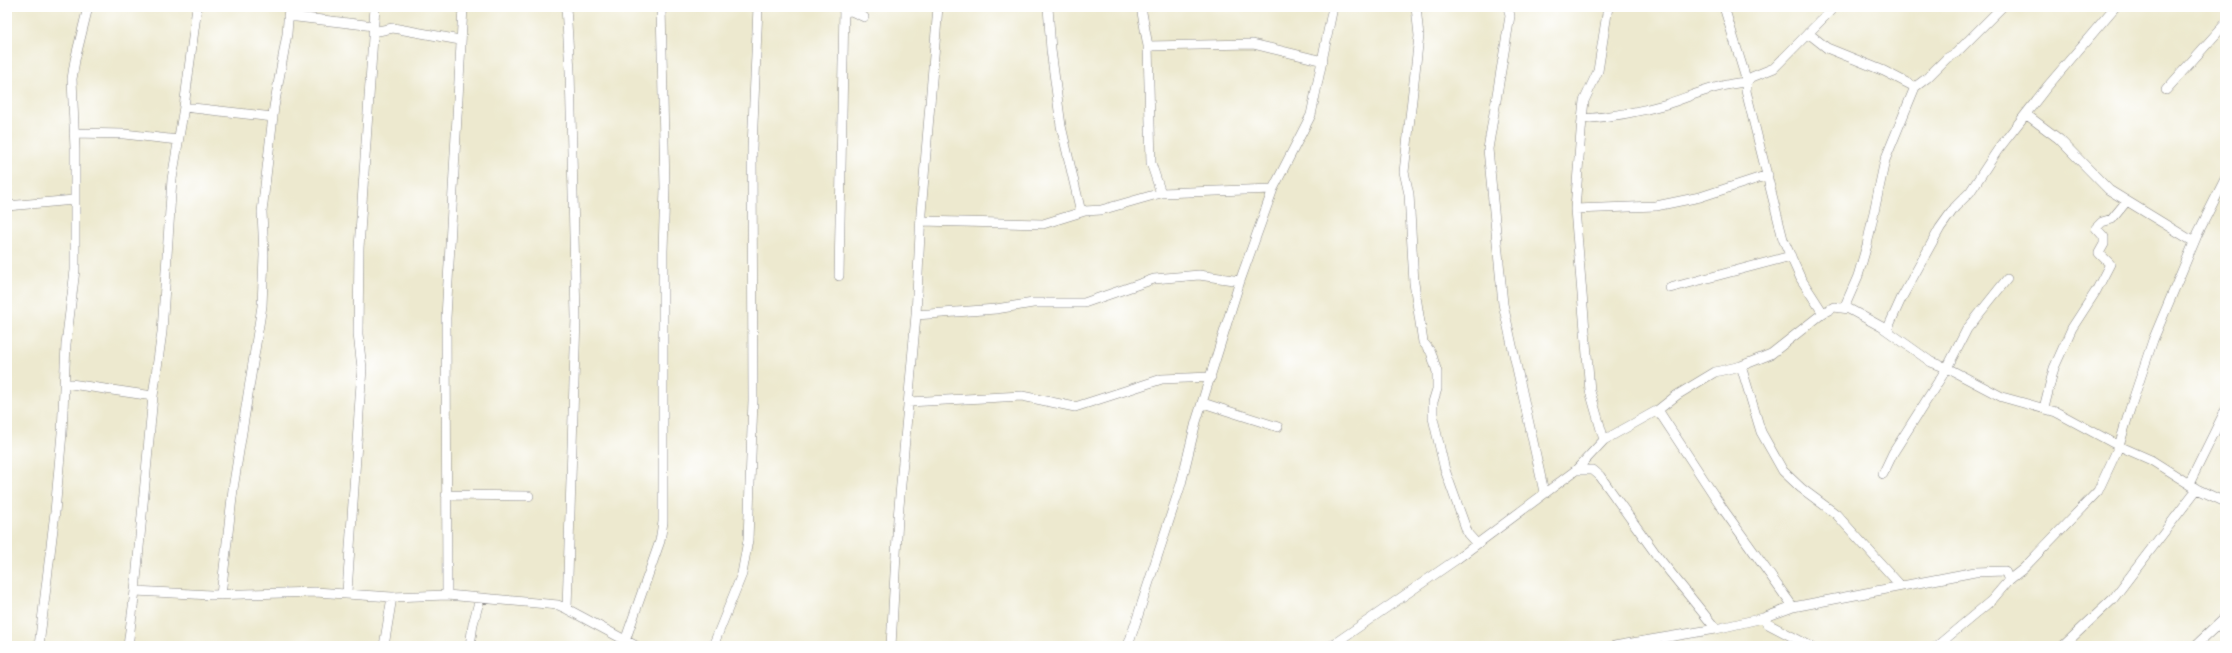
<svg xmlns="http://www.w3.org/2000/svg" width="2232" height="653" font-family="'Sorts Mill Goudy',serif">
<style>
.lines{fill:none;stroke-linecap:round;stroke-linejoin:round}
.street-casing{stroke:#888685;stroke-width:10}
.street{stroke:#fff;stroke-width:9}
</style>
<rect width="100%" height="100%" fill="#fff"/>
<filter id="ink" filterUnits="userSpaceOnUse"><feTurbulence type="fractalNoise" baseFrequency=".025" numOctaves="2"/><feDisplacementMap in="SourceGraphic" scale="8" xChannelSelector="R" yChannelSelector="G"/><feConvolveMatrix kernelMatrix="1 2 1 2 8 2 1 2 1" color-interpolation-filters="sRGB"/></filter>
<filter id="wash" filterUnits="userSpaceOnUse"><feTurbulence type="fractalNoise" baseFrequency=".012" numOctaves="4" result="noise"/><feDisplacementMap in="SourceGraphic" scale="16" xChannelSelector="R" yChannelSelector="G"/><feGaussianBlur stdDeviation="0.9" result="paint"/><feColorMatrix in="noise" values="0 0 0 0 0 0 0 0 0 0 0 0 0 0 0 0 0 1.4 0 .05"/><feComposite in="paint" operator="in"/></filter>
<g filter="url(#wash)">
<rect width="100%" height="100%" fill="#ede9cf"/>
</g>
<g filter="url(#ink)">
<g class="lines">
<defs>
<path id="street" d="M566,7l4,64 6,246 -9,292
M842,7l2,5 7,-1 13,6
M1048,7l3,43 10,76 19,82 5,3 16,-1 60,-17 112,-4
M1141,7l7,39 3,117 10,30
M1416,7l3,29 -15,136 5,22 5,89 9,59 8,10 6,20v17l-4,13v16l12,52 23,64 9,10
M1508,7l2,9 -22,133 15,155 41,188
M849,11l15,-4
M288,16l86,10
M373,32l20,-4 67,12
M1808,33l19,15 57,23 31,16
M1148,46l105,-2 70,17
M2166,90l59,-66
M184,107l89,10
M2027,115l32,24 50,51 85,52
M1582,119l2,-18 14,-30 10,-64
M74,133l50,1 54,6
M7,206l67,-6
M1575,209l81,-3 44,-9 68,-22
M921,221l122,3 42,-13
M839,276l5,-269
M1670,288l121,-32
M1844,308l14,-32 9,-31 18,-85 30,-73 12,-9 20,-20 9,-5 46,-46
M1823,313l-22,-34 -18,-40 -37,-148 1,-9 5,-5 22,-9 60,-61
M916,315l80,-6 37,-6h51l70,-24 45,-4 41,6
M1887,330l14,-31 39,-71 15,-21 15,-15 27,-41 49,-63 69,-81
M1741,366l20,66 22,39 18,17 35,26 65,72
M64,383l89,13
M908,402l114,-6 53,11 87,-28 49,-2
M1203,403l75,24
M2044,408l10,-40 18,-40 24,-37 14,-27 -11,-11 5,-9v-7l-8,-9 6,-6 10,-3 14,-17
M1658,410l65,99 70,98
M1604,440l-14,-49 -15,-182 7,-90c29,-2 57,-7 85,-15 27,-9 51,-20 80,-22l-23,-75
M1576,470h17l7,6 58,81 58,72
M1883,474l10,-21 54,-85 20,-39 40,-50
M2189,484l36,-73
M446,495l83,1
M135,591l76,4 104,-3 77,5 55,-2 111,10 9,4 69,37
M347,592l15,-224 -4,-34 1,-86 16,-241
M221,595l12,-106 29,-183 2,-51 -2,-43 12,-105 13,-73 2,-27
M447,595l-1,-277 17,-311
M1763,618l5,6 42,22
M625,641l35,-100 3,-19v-271l2,-63 -4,-181
M39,646l16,-134 7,-79 4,-89 9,-74v-121l-3,-70 3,-19 13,-53
M128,646l7,-55 18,-195 9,-64 10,-153 12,-72 13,-100
M384,646l8,-49
M470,646l3,-22 7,-26
M713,646l29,-72 6,-34 5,-140 -1,-252 6,-141
M891,646l7,-128 18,-203 5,-102 17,-206
M1128,646l53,-162 15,-62 44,-141 33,-92 38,-74 22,-108
M1331,646l126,-87 119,-89 28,-30 54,-30 19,-15 38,-23 26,-6 30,-12 52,-41 11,-6 15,2 33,18 49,35 16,6 55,29 54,15 63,34 32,14 46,29 28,13
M1614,646l102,-17 47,-11 30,-11 182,-35 30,-1 4,9
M1937,646l55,-46 17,-20 14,-11 75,-78 21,-45 11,-37 23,-69 45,-107 27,-54
M2063,646l50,-47 84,-110
M2195,646l30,-28"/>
</defs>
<use href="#street" class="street-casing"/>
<use href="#street" class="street"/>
</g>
</g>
<rect width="2232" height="653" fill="none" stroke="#fff" stroke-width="24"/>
</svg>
